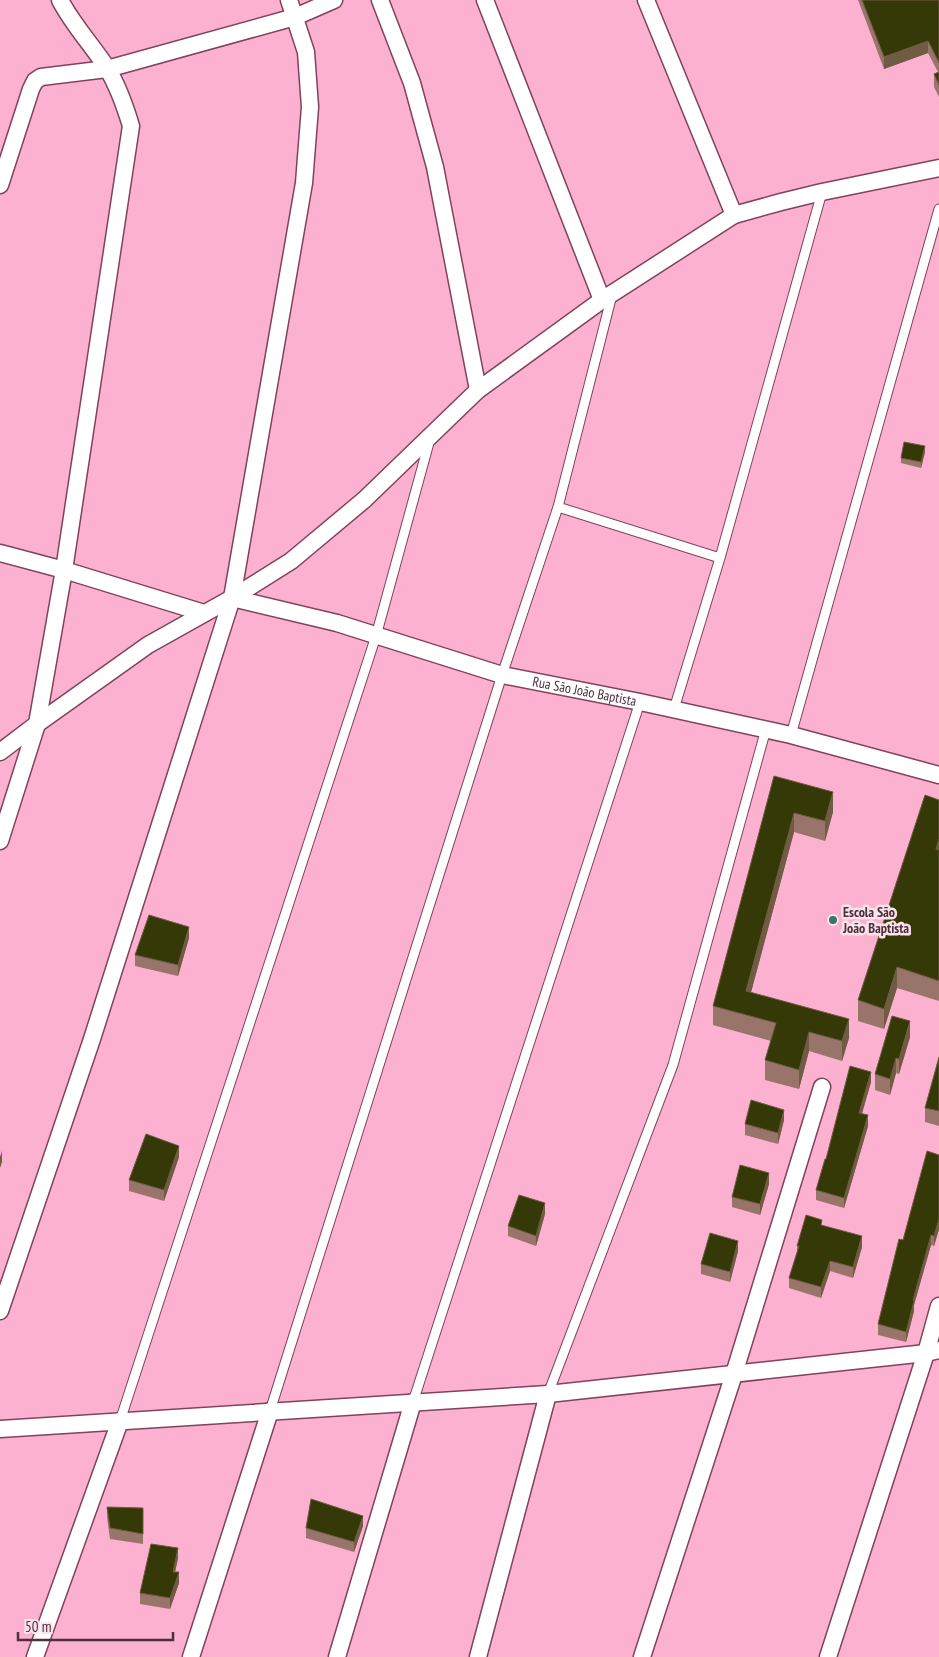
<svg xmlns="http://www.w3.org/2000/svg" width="939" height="1657" font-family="'PT Sans Narrow',sans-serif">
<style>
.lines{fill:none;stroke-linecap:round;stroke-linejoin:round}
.lane-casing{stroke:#81425e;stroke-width:11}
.street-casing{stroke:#81425e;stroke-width:19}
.lane{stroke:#fff;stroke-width:9}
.street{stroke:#fff;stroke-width:16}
.wall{fill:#98746b}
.shaded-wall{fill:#705c43}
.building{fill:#353807;stroke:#705c43}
.poi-dot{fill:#377766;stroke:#fbe3ec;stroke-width:2}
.labels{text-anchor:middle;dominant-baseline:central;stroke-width:5;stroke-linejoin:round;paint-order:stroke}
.street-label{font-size:14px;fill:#4d303c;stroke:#fbe3ec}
.poi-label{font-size:14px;font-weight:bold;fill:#4d303c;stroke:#fbe3ec;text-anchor:start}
</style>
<rect width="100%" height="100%" fill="#fbb1cf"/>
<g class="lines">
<defs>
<path id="lane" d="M558,507l162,51
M674,709l46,-151 102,-366
M791,735l148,-526
M548,1394l125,-329 93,-336
M413,1402l227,-700
M270,1411l232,-736 56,-168 54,-212
M120,1421l256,-785 54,-197"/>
<g id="street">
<path d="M380,0l32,83 23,84 43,223"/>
<path d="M485,0l117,300"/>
<path d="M646,0l88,215"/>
<path d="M0,185l31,-96 4,-8 6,-4 66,-8 188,-52 39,-17"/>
<path d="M0,553l64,17 140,43"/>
<path id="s1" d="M232,598l105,25 165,52 138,27 151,33 148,40"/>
<path d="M0,752l37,-28 111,-79 84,-47 59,-37 73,-61 114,-110 124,-90 132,-85 47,-13 41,-10 117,-24"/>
<path d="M0,841l37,-117 27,-154 67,-444c-6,-20 -13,-40 -24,-58 -15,-23 -34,-43 -47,-68"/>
<path d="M0,1311l92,-272 140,-441 72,-415 6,-76 -4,-55 -17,-52"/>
<path d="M0,1429l548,-35 378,-41 13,-3"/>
<path d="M35,1657l85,-236"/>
<path d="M191,1657l79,-246"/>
<path d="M337,1657l76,-255"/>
<path d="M478,1657l70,-263"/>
<path d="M642,1657l92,-283 88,-287"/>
<path d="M828,1657l98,-304 13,-47"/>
</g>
</defs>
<use href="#lane" class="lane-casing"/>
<use href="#street" class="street-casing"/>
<use href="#lane" class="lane"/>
<use href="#street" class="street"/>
</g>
<path class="wall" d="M858,0h81v97l-5,-10v-13l4,-2 -10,-19 -44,16z
M925,452l-4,16 -20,-5v-5z
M774,776l59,36 -8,29 -31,-9 -43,160 98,46 -7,23 -33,-10 -10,38 -34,-9v-20l6,-19 -58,-16v-19z
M939,800v201l-42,-13 -13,41 -26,-8v-21z
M189,938l-11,38 -43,-10v-11z
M910,1037l-11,37 -3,-1 -6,22 -15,-5v-16z
M939,1057v69l-14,-4v-14z
M871,1082l-9,32 6,12 -24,82 -28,-8v-10l10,-31z
M784,1120l-6,24 -33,-9v-11z
M939,1155v74l-5,17 -3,-1 -17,60v6l-8,31 -28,-7v-11z
M179,1157l-15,44 -35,-10v-11z
M769,1184l-9,31 -28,-8v-10z
M545,1214l-9,32 -28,-10v-10z
M822,1225l40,22 -9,31 -23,-7 -9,27 -32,-10v-10l8,-25v-7z
M738,1251l-8,31 -29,-8v-10z
M107,1507l36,1v36l-33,-5 -3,-22z
M363,1526l-9,26 -48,-14v-10z
M178,1558l-3,14 4,11 -9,26 -30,-5v-11z"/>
<path class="shaded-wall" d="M928,41v12l-44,16v-12z
M925,446v6l-4,16v-6z
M833,792v20l-8,29v-20z
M794,813v19l-48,179v-20z
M939,839v21l-3,-11z
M189,927v11l-11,38v-11z
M897,967v21l-13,41v-20z
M849,1019v19l-7,23v-20z
M910,1021v16l-11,37v-15z
M809,1032v19l-10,38v-19z
M896,1058v15l-6,22v-16z
M871,1072v10l-12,41v-10z
M784,1110v10l-6,24v-11z
M868,1115v11l-24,82v-10z
M179,1146v11l-15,44v-11z
M2,1151v11l-2,6v-11z
M769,1173v11l-9,31v-11z
M545,1203v11l-9,32v-10z
M939,1219v10l-5,17v-10z
M931,1235v10l-17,60v6l-8,31v-10l7,-32z
M862,1236v11l-9,31v-11z
M738,1241v10l-8,31v-10z
M830,1261v10l-9,27v-11z
M363,1516v10l-9,26v-10z
M178,1548v10l-5,24v-10z
M179,1572v11l-9,26v-11z"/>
<path class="building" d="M862,0h77v63l-11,-22 -44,16z
M939,72v13l-5,-11z
M904,442l21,4 -4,16 -20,-4z
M774,776l59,16 -8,29 -31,-8 -48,178 103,28 -7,22 -33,-9 -10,38 -34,-10 11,-37 -63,-17z
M925,795l14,5v39l-3,10 3,1v131l-42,-14 -13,42 -26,-9z
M149,915l40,12 -11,38 -43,-10z
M892,1016l18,5 -11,38 -3,-1 -6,21 -15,-5z
M939,1057v54l-14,-3z
M850,1066l21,6 -12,41 9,2 -24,83 -28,-8 9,-31h1z
M751,1100l33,10 -6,23 -33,-9z
M146,1134l33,12 -15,44 -35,-10z
M927,1151l12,4v64l-5,17 -3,-1 -18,65 1,1 -8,31 -28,-8 21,-85 4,1z
M740,1165l29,8 -9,31 -28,-7z
M519,1195l26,8 -9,33 -28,-10z
M806,1215l16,5 -1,5 41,11 -9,31 -23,-6 -9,26 -32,-9 10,-32h-2z
M710,1233l28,8 -8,31 -29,-8z
M311,1499l52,17 -9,26 -48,-14z
M107,1507l36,1v26l-33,-6z
M151,1544l27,4 -5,24h6l-9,26 -30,-5z"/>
<circle class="poi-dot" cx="833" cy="920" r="5"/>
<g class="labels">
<g class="street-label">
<text stroke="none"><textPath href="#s1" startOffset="365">Rua São João Baptista</textPath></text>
</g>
<g class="poi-label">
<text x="843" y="912">Escola São<tspan x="843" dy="16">João Baptista</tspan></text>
</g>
</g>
<path d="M18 1632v8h155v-8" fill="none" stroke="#4d303c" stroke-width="2.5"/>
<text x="25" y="1632" font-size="15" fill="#4d303c" stroke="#fbe3ec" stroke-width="4" paint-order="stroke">50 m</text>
</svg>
